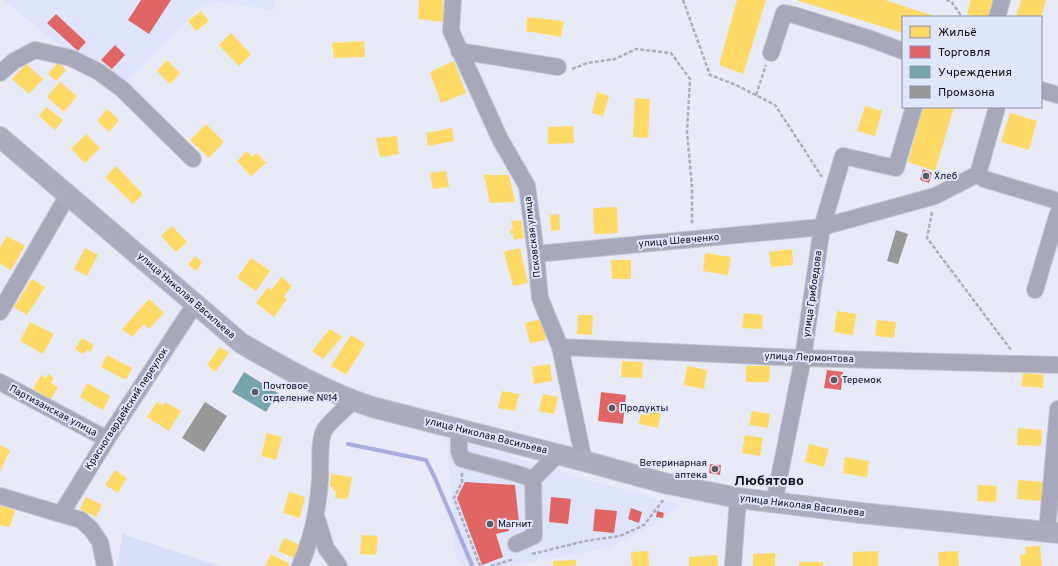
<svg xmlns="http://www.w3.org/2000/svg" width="1058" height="566" font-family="Overpass,sans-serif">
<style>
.built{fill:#dfe3fb}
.green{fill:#d8ddfa}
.homes{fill:#ffd966}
.shops{fill:#e06666}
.public{fill:#76a5af}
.industry{fill:#999}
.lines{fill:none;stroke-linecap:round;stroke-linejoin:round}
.stream{stroke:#a6acde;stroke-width:4}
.minor-casing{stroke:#c6c7d2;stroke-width:18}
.major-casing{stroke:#c6c7d2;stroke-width:22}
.path{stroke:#acaeba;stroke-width:2.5;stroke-dasharray:4 2;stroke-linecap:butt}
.minor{stroke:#a7a9ba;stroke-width:16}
.major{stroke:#abadbf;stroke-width:20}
.poi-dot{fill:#585a64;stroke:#e1e6ff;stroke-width:1.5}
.labels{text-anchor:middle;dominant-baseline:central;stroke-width:4;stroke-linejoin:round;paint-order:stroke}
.poi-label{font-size:10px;fill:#0b0d15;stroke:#e1e6ff;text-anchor:start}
.street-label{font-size:10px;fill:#0b0d15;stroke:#e1e6ff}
.district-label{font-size:14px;font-weight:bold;fill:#0b0d15;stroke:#e1e6ff}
</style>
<rect width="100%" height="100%" fill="#e8eaf8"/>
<path class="built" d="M3,0h272l-1,10 -57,-8 -17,6 -15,14 -60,62 -55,-31z
M447,437l144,44 89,24 -28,21 -44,22 -102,18h-38l-12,-7z"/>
<path class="green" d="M122,534l99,32h-103z"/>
<path class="homes" d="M419,0h24l1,22 -26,-3z
M737,0h29l-23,74 -24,-9z
M796,0h89l52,17h-34v16z
M971,0h24l-6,17h-12l-10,-3z
M1021,0h25l-5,17h-25z
M201,11l8,10 -13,10 -8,-10z
M527,17l37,4 -3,16 -35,-6z
M231,33l20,21 -12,12 -20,-21z
M364,41l1,16 -31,1 -2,-15z
M167,60l13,13 -10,11 -13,-13z
M454,61l12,32 -25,10 -11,-31z
M58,62l8,8 -10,11 -8,-7z
M26,64l17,15 -14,15 -17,-15z
M60,82l17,14 -13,16 -17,-15z
M597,92l12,4 -6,20 -11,-3z
M635,98l15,1 -2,39 -15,-1z
M865,106l17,5 -7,25 -18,-5z
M46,107l17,13 -8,10 -16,-14z
M923,107h31l-19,64 -27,-9z
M107,109l12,11 -10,12 -12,-11z
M1010,113l27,8 -8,29 -28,-8z
M206,124l18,18 -15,16 -19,-18z
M573,126l1,17 -26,1v-17z
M452,128l2,13 -26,5 -2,-13z
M86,134l14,14 -15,15 -14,-14z
M397,136l2,18 -19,3 -4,-19z
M247,151l5,6 5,-4 9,10 -15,13 -14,-15z
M116,166l27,28 -10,10 -28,-27z
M446,171l3,16 -16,2 -3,-16z
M484,175h25l6,27 -25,1z
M617,207l1,26 -24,1 -1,-26z
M559,214l1,16 -9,1 -1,-16z
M521,220l3,18 -10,2 -1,-6h-2l-1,-4 3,-1 -2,-8z
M172,226l15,16 -11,10 -15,-16z
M7,236l18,10 -14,24 -11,-6v-16z
M85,248l13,7 -11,21 -13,-7z
M520,248l8,35 -15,3 -9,-34z
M792,249l1,16 -22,2 -2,-15z
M705,253l26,4 -3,18 -25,-4z
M195,256l7,6 -6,9 -8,-6z
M251,258l19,13 -14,20 -19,-13z
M611,260h20v19h-19z
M281,277l11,9 -8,10 3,3 -13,18 -18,-14 12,-16 3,3z
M32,279l13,8 -18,28 -13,-8z
M149,299l15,14 -15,16 -5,-5 -12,13 -10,-8z
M837,311l19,3 -3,21 -19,-3z
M744,313l19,2 -1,14 -20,-1z
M578,315h15l-1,20 -15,-1z
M541,319l5,21 -16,3 -5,-20z
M877,320l19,2 -2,16 -19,-2z
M30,322l24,12 -11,20 -23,-13z
M330,329l12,8 -19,22 -11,-8z
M351,335l14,9 -19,31 -15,-9z
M82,338l12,7 -4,7 -3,-2 -4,4 -8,-5z
M220,347l9,6 -14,19 -8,-7z
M107,355l25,13 -6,12 -25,-13z
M622,361l21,1 -1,16 -21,-1z
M550,364l2,17 -18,3 -2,-17z
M687,366l20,4 -3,19 -20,-4z
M746,366h24l-1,16h-23z
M1023,373l21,2 -1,13 -22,-2z
M48,374l6,4 -3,5 7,4 -7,12 -18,-10 8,-14 5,3z
M87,383l23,13 -7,14 -23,-13z
M502,391l17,3 -4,17 -17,-3z
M543,394l15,3 -4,17 -15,-3z
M157,402l6,3 2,-3 16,9 -12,20 -22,-14z
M642,409l19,4 -3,15 -19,-4z
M752,411l18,3 -2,14 -19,-3z
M1018,428l24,2 -1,16 -24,-1z
M267,433l15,4 -6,23 -15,-4z
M745,435l18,3 -3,18 -18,-3z
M809,444l20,5 -5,18 -19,-5z
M0,445l10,5 -10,22z
M845,457l24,4 -2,16 -24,-4z
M115,470l12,8 -9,15 -13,-8z
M331,474l21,3 -4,22 -13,-1 1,-7h-3v-4h-3z
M1018,480l25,2 -1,19 -25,-2z
M978,485l19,1 -1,16 -19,-1z
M289,492l16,5 -5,21 -17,-5z
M86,497l16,8 -6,12 -16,-8z
M0,506l15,4 -5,17 -10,-2z
M362,535l16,1 -2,19 -16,-1z
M284,538l18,8 -6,13 -18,-8z
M1040,546l2,20h-21l-1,-11 6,-1 -1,-7z
M648,551l1,15h-17l-1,-14z
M878,551v15h-25v-14z
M958,551l1,15h-20l-1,-14z
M775,553v13h-22v-12z
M271,554l19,10 -1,2h-24z
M717,555l1,11h-29v-9z
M576,560v6h-23v-5z
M799,562h24v4h-24z"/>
<path class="shops" d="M141,0h30l-22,34 -21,-14z
M56,14l30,28 -8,9 -31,-28z
M115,45l10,10 -13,14 -11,-9z
M923,169l9,4 -3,10 -9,-3z
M827,370l16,2 -2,18 -17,-2z
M601,392l25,3 -3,29 -25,-3z
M710,464l11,1 -1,10 -11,-2z
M465,482l50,3 4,37 -11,4 1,5 -13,3 7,23 -21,8 -25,-67z
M551,497l20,2 -3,25 -19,-2z
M631,508l11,4 -3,11 -11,-4z
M595,509l22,2 -3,22 -21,-2z
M657,511l7,2 -1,5 -7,-1z"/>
<path class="public" d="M244,372l34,21 -12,19 -34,-20z"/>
<path class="industry" d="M896,230l12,4 -10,30 -11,-3z
M205,402l22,14 -23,36 -22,-14z"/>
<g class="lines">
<path class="stream" d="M348,444l78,16 9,18 37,87"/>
<defs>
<path id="minor" d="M453,0l-2,31 49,108 27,47 9,68 4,44 20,49 24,114
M997,17l5,-17
M459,51l99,16
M771,53l13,-40 10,2 74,23 35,13
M0,73l14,-12 21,-11 36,8 28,14 23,17 71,70
M1041,90l17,5
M978,174l6,5 74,22
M536,254l286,-27 113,-31 43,-22 19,-67
M1035,290l23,-77
M0,312l68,-117
M560,347l243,11 255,7
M0,382l107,57
M459,430v21l3,8 53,14 18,6 1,57 -18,8
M533,479l25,-25
M0,496l81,24 10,9 9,13 5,24
M774,503l29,-145 19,-131 21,-71 53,12 18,-61
M61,514l46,-75 88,-135
M316,516l10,32 13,18
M1047,531l11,-122
M300,566c12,-27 18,-57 20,-86 1,-13 -2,-40 5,-51 6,-9 20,-20 28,-28
M733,566l5,-68"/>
<path id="major" d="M0,137l241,206c41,24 85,49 131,64l212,54 80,22 74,15 123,15 197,20"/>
</defs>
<use href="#minor" class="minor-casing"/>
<use href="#major" class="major-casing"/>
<path class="path" d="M683,0l27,75 26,10 39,20 47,72
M946,0l5,1 11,16
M572,69l15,-6 28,-4 21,-10 35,4 19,26 -3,53 5,55v38
M756,95l10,-30
M932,212l-5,26 84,112
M462,473v9l-8,16 26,68
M532,554l53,-13 35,-5 24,-11 20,-26
M491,566l23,-7"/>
<use href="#minor" class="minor"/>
<use href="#major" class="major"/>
</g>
<g class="poi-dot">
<circle cx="926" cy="176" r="4"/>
<circle cx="834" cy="380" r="4"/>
<circle cx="255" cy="392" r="4"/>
<circle cx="612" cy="408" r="4"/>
<circle cx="715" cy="469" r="4"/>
<circle cx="490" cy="524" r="4"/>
</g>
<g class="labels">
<g class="poi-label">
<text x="934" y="176">Хлеб</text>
<text x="842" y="380">Теремок</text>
<text x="263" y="386">Почтовое<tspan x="263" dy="12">отделение №14</tspan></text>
<text x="620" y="408">Продукты</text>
<text x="707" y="463" text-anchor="end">Ветеринарная<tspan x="707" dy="12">аптека</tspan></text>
<text x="498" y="524">Магнит</text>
</g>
<g class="street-label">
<text transform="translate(533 237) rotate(-97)">Псковская улица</text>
<text transform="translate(679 241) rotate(-5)">улица Шевченко</text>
<text transform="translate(813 294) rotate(-82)">улица Грибоедова</text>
<text transform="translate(186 296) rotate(41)">улица Николая Васильева</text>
<text transform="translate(809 358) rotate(2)">улица Лермонтова</text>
<text transform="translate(127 409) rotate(-57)">Красногвардейский переулок</text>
<text transform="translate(53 411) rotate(28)">Партизанская улица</text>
<text transform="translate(486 436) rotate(14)">улица Николая Васильева</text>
<text transform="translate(802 506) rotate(7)">улица Николая Васильева</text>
</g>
<g class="district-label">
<text x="769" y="481">Любятово</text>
</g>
</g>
<rect x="902" y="16" width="140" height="92" fill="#e1e6ff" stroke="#8b8fa1"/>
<rect x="910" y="26" width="20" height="12" fill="#ffd966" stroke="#8b8fa1"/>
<text x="938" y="36" font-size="12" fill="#0b0d15">Жильё</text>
<rect x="910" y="46" width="20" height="12" fill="#e06666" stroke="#8b8fa1"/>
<text x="938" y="56" font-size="12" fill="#0b0d15">Торговля</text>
<rect x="910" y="66" width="20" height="12" fill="#76a5af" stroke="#8b8fa1"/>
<text x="938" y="76" font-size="12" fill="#0b0d15">Учреждения</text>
<rect x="910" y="86" width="20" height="12" fill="#999999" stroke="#8b8fa1"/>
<text x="938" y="96" font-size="12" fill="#0b0d15">Промзона</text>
</svg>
